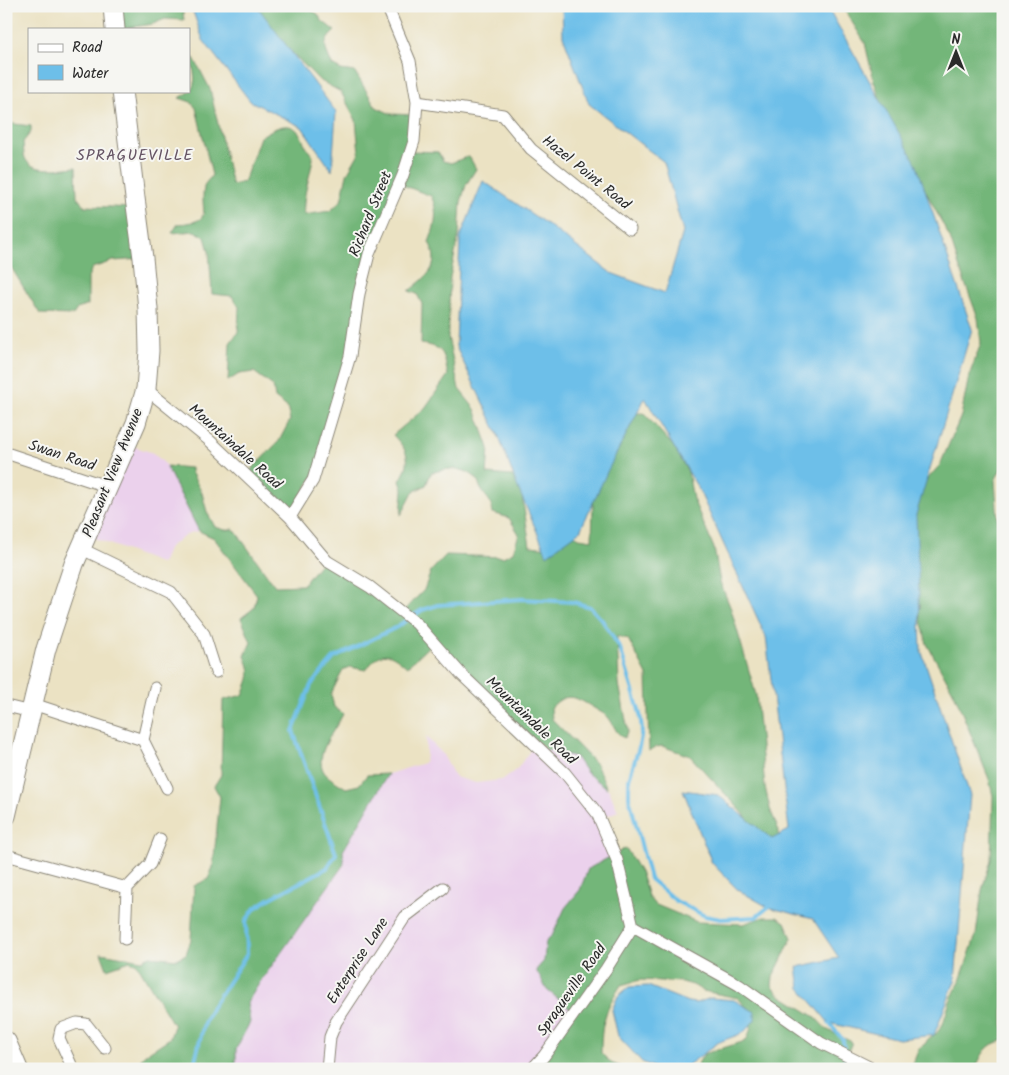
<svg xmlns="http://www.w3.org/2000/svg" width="1009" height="1075" font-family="Kalam,sans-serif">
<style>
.built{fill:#ebd1ec}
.forest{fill:#73b679;stroke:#4f7052}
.water{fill:#6dbfe9;stroke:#4c758a}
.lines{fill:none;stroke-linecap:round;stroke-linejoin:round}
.stream{stroke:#6dbfe9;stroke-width:4}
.street-casing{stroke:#8b8677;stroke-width:13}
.primary-casing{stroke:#8b8677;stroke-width:21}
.street{stroke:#fff;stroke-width:11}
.primary{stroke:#fff;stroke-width:19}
.labels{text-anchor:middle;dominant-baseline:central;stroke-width:4;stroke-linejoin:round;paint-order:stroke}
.street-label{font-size:15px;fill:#2b2b2b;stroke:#f6f6f2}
.neighbourhood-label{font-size:16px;letter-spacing:1px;fill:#665565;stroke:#f6f6f2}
</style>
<rect width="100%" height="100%" fill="#f6f6f2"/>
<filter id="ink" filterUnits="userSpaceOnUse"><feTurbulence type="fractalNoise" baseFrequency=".02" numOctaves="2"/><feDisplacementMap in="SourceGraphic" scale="10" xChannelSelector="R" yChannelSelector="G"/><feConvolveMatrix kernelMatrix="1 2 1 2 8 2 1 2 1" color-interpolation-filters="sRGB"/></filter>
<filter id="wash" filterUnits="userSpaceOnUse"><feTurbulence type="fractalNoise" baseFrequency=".0096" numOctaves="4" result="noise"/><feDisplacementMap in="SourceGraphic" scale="20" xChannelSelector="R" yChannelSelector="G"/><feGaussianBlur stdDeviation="1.12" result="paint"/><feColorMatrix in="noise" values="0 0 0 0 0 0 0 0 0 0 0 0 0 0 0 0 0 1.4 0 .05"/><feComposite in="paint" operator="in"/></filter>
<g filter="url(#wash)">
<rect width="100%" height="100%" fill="#ebe2c3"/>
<path class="built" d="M127,444l26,9 12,11 34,67 -10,2 -20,14 -7,17 -76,-29z
M426,737l16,16 13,24 21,6 26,-3 15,-11 15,-21 18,2 26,7 11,16 22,17 9,21 -17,7 15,35 -28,16 -8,21 -15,18 -12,26 -7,7 -2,20 -8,9 35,39 -41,60h-294v-20l14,-27 -3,-19 16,-26 3,-2 1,-4 77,-106 -1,-14 45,-77 36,-11 2,-7z"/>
<path class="forest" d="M111,6h69l3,6 1,8 -19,-1 -12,5 -33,5z
M255,6h48l15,8 3,6 14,11c-15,13 -9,18 -3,34l9,5 14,2 21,35 15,7 24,1 -3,36 26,1 5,9 8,2 18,-7 7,13 -10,16 -5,17 -2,33 -9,42 -2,60 11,52 16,20 14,39 -2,26 25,2 8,8 10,62 19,2 22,-17 8,7 13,2 3,-99 15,-27 34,-1 30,34 14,25 5,27 21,49 6,34 11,27 25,86 9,92 5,22 9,22v14l-17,-7 -19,-25 -53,-57 -28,-10 -6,1 -7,4 -2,-76 -19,-36 -11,-3 2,48 9,47 -4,7c-9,-5 -10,-14 -16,-21 -4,-4 -10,-6 -14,-9 -17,-10 -28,-18 -43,0l1,11 44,45 11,24 -20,-15 -11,-16 -31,-8 -114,-105 -24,23c-19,-17 -25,-18 -41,3l-16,-3 -7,3 -12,24 3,13 9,7c-7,15 -30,41 -19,58 4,6 16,12 22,16l13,-3 8,-10 21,-1 -45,77 1,13 -76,107 -2,4 -3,2 -16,26 3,19 -14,27v20h-96l-2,-4 6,-10 26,-17 4,-12 -37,-62 -7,-3 -23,8 -6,-16 41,7 8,-4 27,3 9,-5 5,-14 3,-54 14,-7 5,-12 7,-70 -6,-11 7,-11 2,-75 20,-5c7,-18 10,-21 2,-39l6,-14 -10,-24 13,-10 3,-13 -43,-57 -15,-7 -33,-65 25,2v4l11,21 5,19 8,15 10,3 9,-1 41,57 28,-1 22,-28 79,54 20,-21 7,-19 15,-16 57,2 10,-5 6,-18 -10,-16 -16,-5c-3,-16 -5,-12 -12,-24 -2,-3 -2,-8 -5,-11 -13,-12 -29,-10 -45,-5l-5,12 -13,7 -12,23 2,-26 -3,-8c12,-21 9,-29 -7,-46l32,-27 23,-33c-5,-21 -2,-28 -27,-31l1,-40 -5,-10 -8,-3c18,-15 33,-24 20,-49 6,-15 10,-31 2,-46l-31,-12 -23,49 -27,120 -35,121 -25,39 -43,-39 32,-33 11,-21 -3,-13 -12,-9 -2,-12 -19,-14 -15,2 -11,7 2,-38 8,-11 1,-25 -7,-11 -20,-2 -3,-43 -4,-14 -10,-6 -23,2 6,-9c38,-3 21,-12 26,-36 0,-5 6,-9 8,-13l-16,-67 -5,-6 -12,-4c21,-9 16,-21 12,-39l3,-1 16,31 22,96 12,-3 16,-45c13,-8 31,-20 41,-1 4,8 6,14 12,20 -2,21 -11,37 -9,59l26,-4 11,-10 6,-27 12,-21 -3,-33 -15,-28 -22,-12 -48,-49z
M842,6h161v458l-8,17 8,106v454c-17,2 -21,14 -28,28h-64l8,-21 6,-4 3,-5 9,-6 6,-9 7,-23 10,-20 16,-46 6,-45 9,-30 2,-64 -4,-17 -35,-86 -27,-49 -8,-32 2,-8 -5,-1 -2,-109 26,-29 21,-49 8,-40 12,-33 -3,-25 -16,-43 -12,-37 -66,-127 -11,-33 -8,-35z
M6,123l25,3v6l-8,10c1,5 0,12 2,16 6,16 38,10 51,9l1,30 7,9 52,2 5,51 -28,2 -21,7 -4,9v28l-11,4 -4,6 -33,-1 -34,-55z
M626,848l15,26 7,22 6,8 43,18 46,2 21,-7h13l8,5 7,16 -19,39 -1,9 8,9 34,21 12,13 26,13 -4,10 27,17h-179l3,-7 5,-8 38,-12 5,-3 4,-11 -2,-18 -11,-12 -35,-7 -10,-6 -11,-3 -42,-2 -19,5c-16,26 -20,37 -20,68l10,10 15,6h-96l41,-60 -24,-19 -11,-20 8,-9 2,-20 7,-7 12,-26 15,-18 8,-21z"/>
<path class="water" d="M191,6h66l79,106 -4,59 -30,-44 -52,-26 -47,-61z
M562,6h265l89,157 56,166 -56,186 5,135 49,145 -15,186 -21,54 -35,4 -70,-16 -29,-35 -3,-21 42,-9 -26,-39 -45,-12 -30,-17 -26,-27 -29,-73 35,5 54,44 17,-9 -23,-193 -68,-149 -53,-90 -37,72 -28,61 -33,24 -29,-67 -21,-56 -41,-85 4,-109 23,-57 68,46 60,46 54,20 18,-61 -19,-70 -75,-58 -26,-68z
M648,986l40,16 8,1 15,-5 23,2 21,12v8l-12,13 -24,9 -35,26 -26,1 -16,-7 -24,-26 -6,-26 6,-14 11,-9z"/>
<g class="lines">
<path class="stream" d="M829,1023l14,17 1,12
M845,1059l2,10
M193,1069l11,-46 8,-16 35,-53 -1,-33 9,-13 14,-9 58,-31 9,-14 -43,-123 18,-46 23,-27 61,-30 27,-18 16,-5 84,-6 51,3 17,5 12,13 18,28 20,66 2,16 -3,17 -10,32v18l21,82 26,22 29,15 16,3 35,-2 15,-12"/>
</g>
</g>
<g filter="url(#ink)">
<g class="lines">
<defs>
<path id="street" d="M417,102l86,13 28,34 99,80
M146,389l64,52 80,76 37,44 43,26 47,37 44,50 104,99 32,40 20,47 16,66 106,59 82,58 52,26
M6,453l103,34
M290,517l23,-37 37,-124 9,-62 10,-40 34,-79 11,-34 3,-39 -7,-41 -23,-55
M82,549l89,43 33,42 12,38
M33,704l110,36 24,48
M6,706l25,6
M143,740l12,-52
M6,855l121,33 -2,51
M127,888l23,-24 10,-25
M73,1069l-14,-31 2,-9 16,-6 9,1 19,24
M327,1069l3,-32 6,-15 69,-105 38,-29
M532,1069l12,-13 62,-87 27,-43"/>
<path id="primary" d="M113,6l2,23
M6,816l40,-167 28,-85 62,-141 10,-34 3,-38 -1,-42 -5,-51 -8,-60 -13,-107
M6,1041l12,28"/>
</defs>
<use href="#street" class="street-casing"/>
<use href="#primary" class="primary-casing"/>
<use href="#street" class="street"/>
<use href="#primary" class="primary"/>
</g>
</g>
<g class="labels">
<g class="street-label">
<text transform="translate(586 173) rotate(39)">Hazel Point Road</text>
<text transform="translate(371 214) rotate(-68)">Richard Street</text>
<text transform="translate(235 447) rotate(42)">Mountaindale Road</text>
<text transform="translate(62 456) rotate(18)">Swan Road</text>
<text transform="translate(113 473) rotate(-68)">Pleasant View Avenue</text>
<text transform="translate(531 721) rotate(44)">Mountaindale Road</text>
<text transform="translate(358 961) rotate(-57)">Enterprise Lane</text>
<text transform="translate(572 990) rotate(-55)">Spragueville Road</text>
</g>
<g class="neighbourhood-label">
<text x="135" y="155">SPRAGUEVILLE</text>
</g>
</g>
<rect width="1009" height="1075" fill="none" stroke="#f6f6f2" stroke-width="25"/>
<rect x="28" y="28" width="162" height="65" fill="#f6f6f2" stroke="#a5a5a2"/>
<rect x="38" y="44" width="25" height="8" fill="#ffffff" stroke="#a5a5a2"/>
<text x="72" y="52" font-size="15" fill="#2b2b2b">Road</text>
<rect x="38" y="65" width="25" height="15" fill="#6dbfe9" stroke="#a5a5a2"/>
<text x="72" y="78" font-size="15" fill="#2b2b2b">Water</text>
<g transform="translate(956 52)" stroke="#f6f6f2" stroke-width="4" paint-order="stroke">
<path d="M0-4L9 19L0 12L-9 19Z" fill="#2b2b2b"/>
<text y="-8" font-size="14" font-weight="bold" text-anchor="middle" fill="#2b2b2b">N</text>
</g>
</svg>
